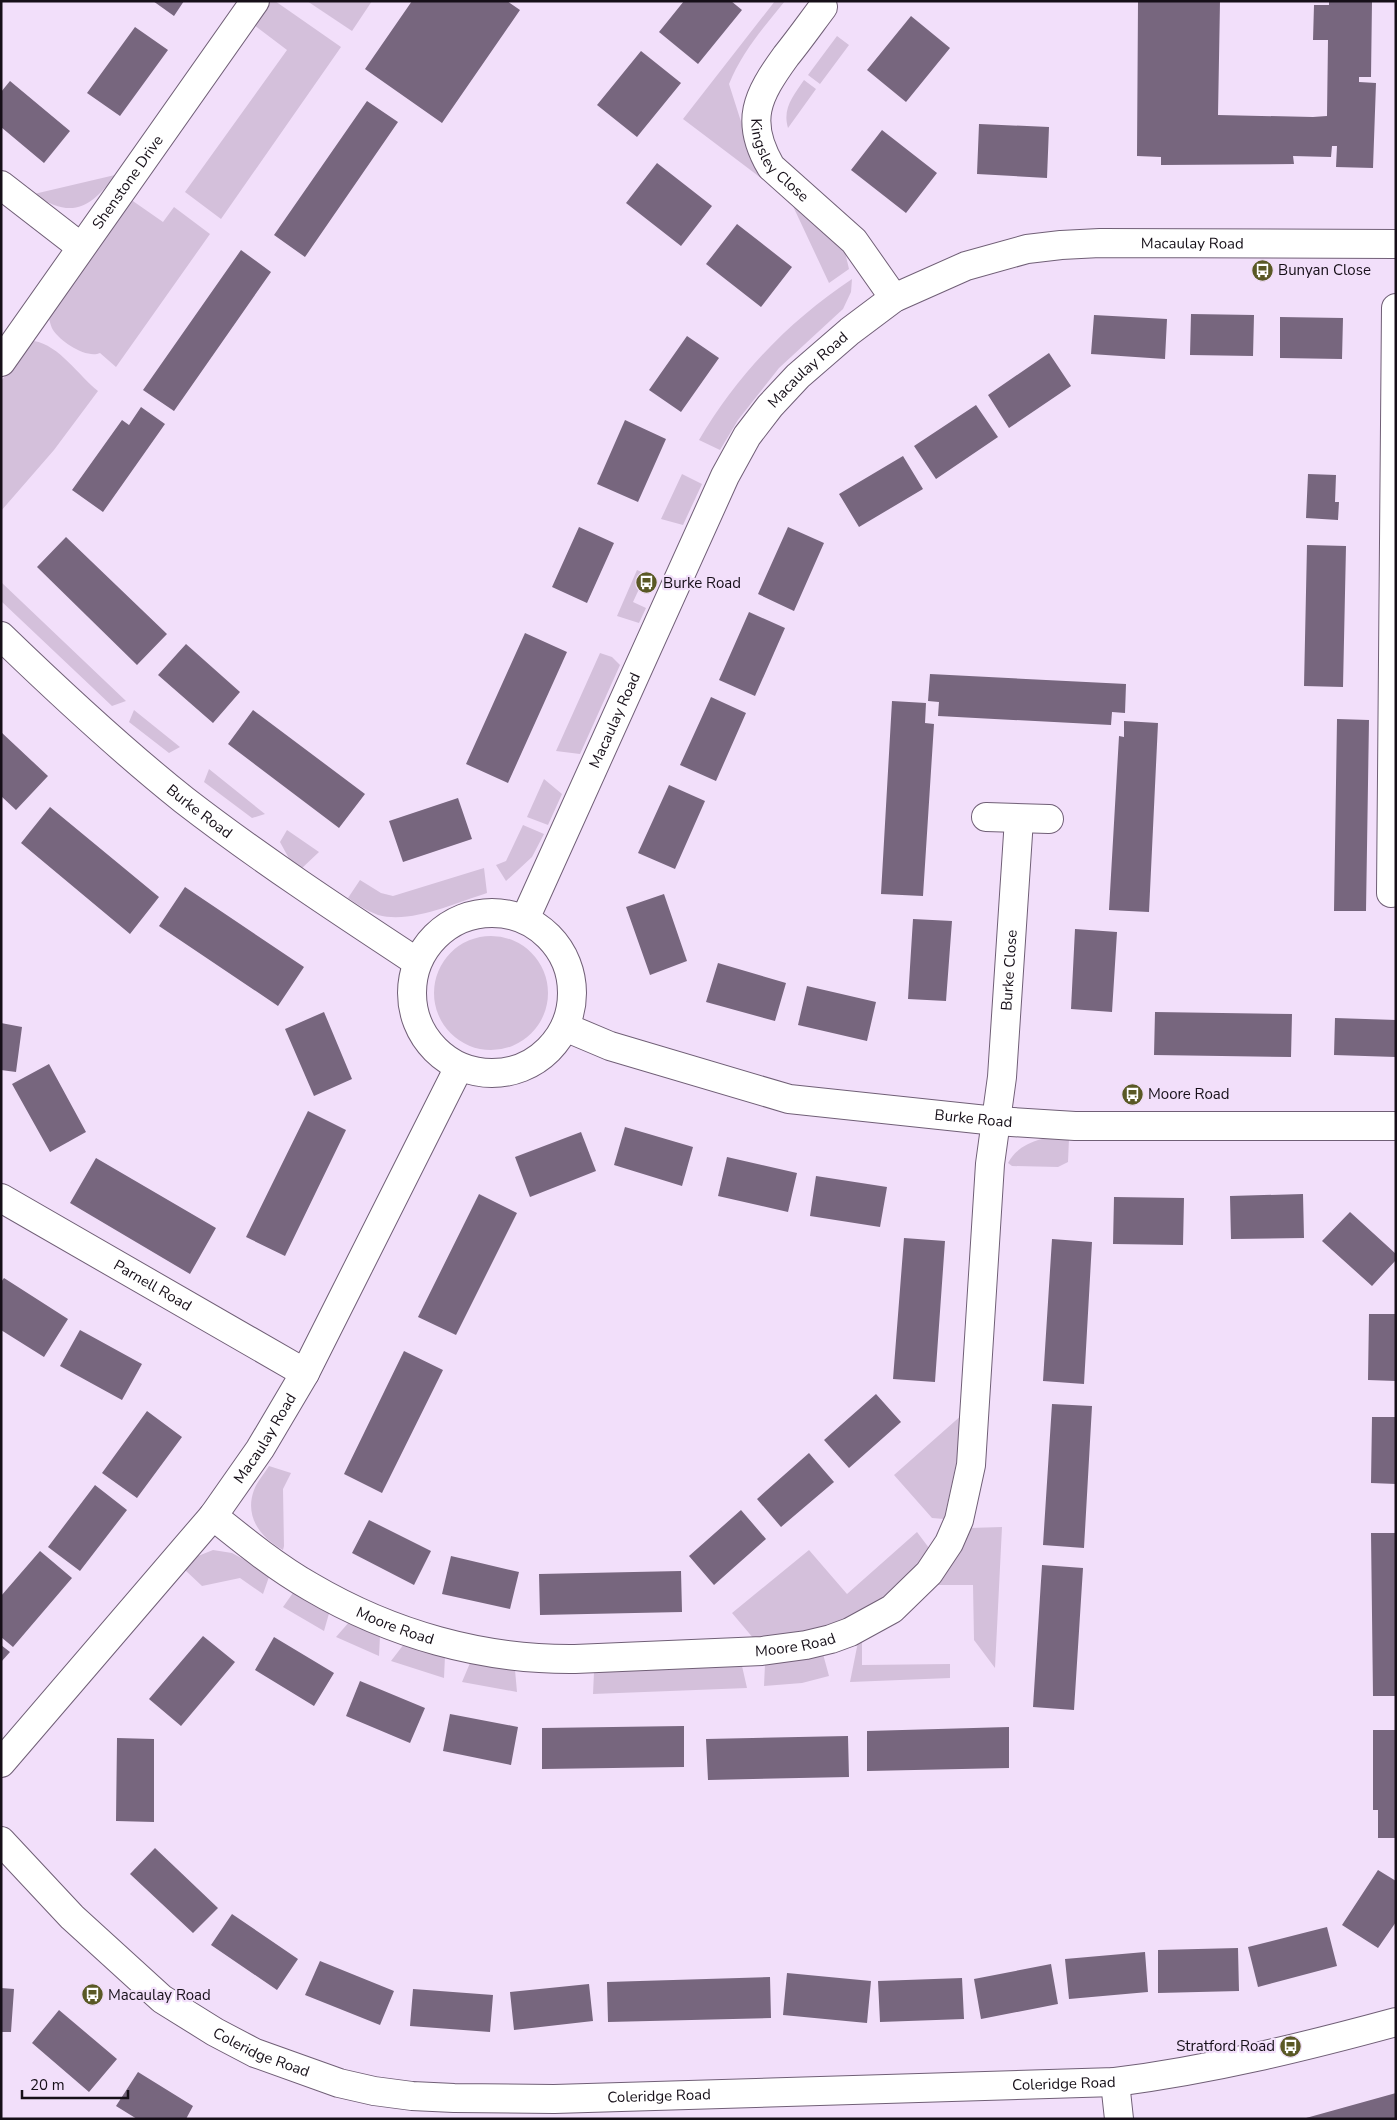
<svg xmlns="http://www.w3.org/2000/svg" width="1397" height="2120" font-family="'Nunito Sans',sans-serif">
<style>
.green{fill:#d4c0db}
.building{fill:#77667e}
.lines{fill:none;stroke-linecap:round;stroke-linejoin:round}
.minor-casing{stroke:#705f76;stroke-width:30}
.minor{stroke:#fff;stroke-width:28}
.labels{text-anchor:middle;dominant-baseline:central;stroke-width:4.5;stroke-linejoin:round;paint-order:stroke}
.street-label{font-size:15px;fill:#160f18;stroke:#f2dffa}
.poi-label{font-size:15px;fill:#160f18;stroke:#f2dffa;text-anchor:start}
</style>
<rect width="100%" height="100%" fill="#f2dffa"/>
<path class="green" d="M270,1h5l66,46 -120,172 -36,-27 102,-142 -33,-25z
M307,1h65l-20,30z
M775,1h10c-21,26 -43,51 -56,83l15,47 3,19 4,10 14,21 -82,-62z
M837,36l12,9 -29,39 -12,-9z
M804,80l12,9 -28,39c-6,-20 6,-33 16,-48z
M115,175c-24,33 -43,45 -81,19z
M130,199l33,23 11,-15 36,27 -94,133 -16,-14c-13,6 -39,-11 -47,-23 -2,-3 -3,-8 -4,-11z
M792,204l46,40 7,8 4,17 -20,14z
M852,279l-1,13 -8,17 -64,59 -41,52 -18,30 -21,-10c38,-65 90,-119 153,-161z
M34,341c25,4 45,35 64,50l-44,59 -53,61v-130z
M682,474l20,10 -19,41 -22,-6z
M637,570l9,4 -13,28 13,6 -7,15 -22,-7z
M1,582l125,119 -14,5 -111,-105z
M600,653l12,4 8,8 -40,89 -24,-3z
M134,710l46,37 -11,6 -40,-31z
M209,769l56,45 -13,4 -48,-36z
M544,779l18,15 -14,31 -21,-8z
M523,825l21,9 -12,23 -26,24 -10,-16 10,-4z
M287,830l32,22 -18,17 -9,-5 -12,-22z
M484,868l3,25c-32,10 -76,31 -109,22 -11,-4 -21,-11 -30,-17l12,-18 21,13 12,3z
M434 993a57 57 0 1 1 114 0a57 57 0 1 1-114 0Z
M1042,1139h27l-1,23 -10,5 -46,-1 -4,-3c8,-14 19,-20 34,-24z
M963,1414l-2,28 -17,77 -12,-1 -38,-43z
M269,1466l22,7 -8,16 1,57 -1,4c-22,-12 -39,-33 -29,-60 3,-8 10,-16 15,-24z
M1002,1527l-7,141 -21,-28 -1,-55h-39l35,-57z
M917,1532l12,16c-25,45 -72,70 -121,83 -17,5 -36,5 -54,8l-22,-26 77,-63 38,44z
M213,1550l19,3 38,21 -7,20 -23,-16 -38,8 -17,-16 13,-14z
M295,1590l35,20 -6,21 -41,-24z
M350,1621l30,15 -1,20 -43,-19z
M862,1641v24l88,-1v14l-100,4 8,-40z
M404,1644l41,12 -1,22 -53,-17z
M823,1654l6,22 -27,7 -38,3 1,-22z
M470,1663l45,7 2,22 -55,-10z
M742,1666l5,22 -154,6 1,-22z"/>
<path class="building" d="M153,1h31l-10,15z
M412,1h95l13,9 -78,113 -77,-54z
M684,1h47l11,9 -44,54 -39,-32z
M1220,1l-2,114 95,2 14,-1 1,-76h-15l1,-35h15v-4h43l-1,76h-12v5l17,1 -3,85 -37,-1 1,-21h-5l-1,11 -38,-1 1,8 -133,1v-8l-24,-1 1,-154z
M911,16l39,32 -44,54 -39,-32z
M135,27l33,23 -48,66 -33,-23z
M641,51l40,32 -44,54 -40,-32z
M10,81l60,50 -26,32 -43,-36v-35z
M367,101l31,21 -93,135 -31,-22z
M979,124l70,3 -2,51 -70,-4z
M882,130l55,43 -31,40 -55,-43z
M657,163l55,43 -31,40 -55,-43z
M737,224l55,43 -31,40 -55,-43z
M241,250l30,22 -97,139 -31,-21z
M1191,314l63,1 -1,41 -63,-1z
M1094,315l73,4 -2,40 -74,-5z
M1280,317l63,1 -1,41 -62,-1z
M687,336l32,22 -38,54 -32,-22z
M1049,353l22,33 -62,42 -21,-33z
M976,405l22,32 -62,42 -22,-33z
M141,407l24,17 -62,88 -31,-22 50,-70 7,5z
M625,420l41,19 -28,63 -41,-18z
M903,456l20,33 -64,38 -20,-33z
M1308,474l28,1 -1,27h4l-1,18 -32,-2z
M579,527l35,16 -27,60 -35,-16z
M788,527l36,16 -30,68 -36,-17z
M66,537l101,97 -30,31 -100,-98z
M1307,545l39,1 -3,141 -39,-1z
M749,612l36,16 -30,68 -36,-16z
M525,633l42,19 -59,131 -42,-19z
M186,644l54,48 -27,31 -55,-48z
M930,674l196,10 -1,29 -13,-1 -1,13 -173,-9 1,-14 -11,-1z
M711,697l35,16 -30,68 -36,-16z
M892,701l34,2 -1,20 9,1 -11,172 -42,-2z
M253,710l112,84 -26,34 -111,-84z
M1337,719l32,1 -3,191h-32z
M1124,721l34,2 -9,189 -40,-2 10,-174 5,1z
M1,732l47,44 -32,34 -15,-14z
M669,785l36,16 -30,68 -37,-16z
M458,798l14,41 -69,23 -14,-41z
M50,807l109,90 -29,37 -109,-91z
M185,887l119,80 -26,39 -119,-80z
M664,894l23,67 -37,14 -24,-68z
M913,919l39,2 -6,80 -38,-2z
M1075,929l42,3 -5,80 -41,-3z
M718,963l68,20 -11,38 -69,-19z
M807,986l69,16 -9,39 -69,-16z
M324,1012l28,67 -38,17 -29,-67z
M1155,1012l137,2 -1,43 -137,-2z
M1335,1018l61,2v37l-62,-2z
M1,1023l21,4 -6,45 -15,-2z
M49,1064l37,68 -36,20 -38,-68z
M308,1111l38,19 -61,126 -39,-19z
M625,1127l68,20 -11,39 -68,-21z
M581,1132l15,39 -66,26 -15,-40z
M727,1157l70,16 -9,39 -70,-16z
M96,1158l120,70 -26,46 -120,-71z
M816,1176l71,11 -7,40 -70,-11z
M479,1194l38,19 -61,122 -38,-18z
M1303,1194l1,44 -73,1 -1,-43z
M1114,1197l70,1 -1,47 -70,-1z
M1350,1212l46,42v6l-24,26 -50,-45z
M904,1238l41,3 -10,141 -42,-3z
M1052,1239l40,3 -8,142 -41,-3z
M4,1278l64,41 -24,38 -43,-27v-48z
M1369,1314h27v67l-28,-1z
M80,1330l62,34 -20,36 -62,-34z
M404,1351l39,19 -61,123 -38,-19z
M876,1394l25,28 -52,46 -25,-28z
M1052,1404l40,2 -8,142 -41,-3z
M147,1411l35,26 -45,61 -35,-25z
M1372,1417h24v67l-25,-1z
M809,1453l25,29 -53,45 -24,-28z
M95,1485l32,25 -47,61 -32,-24z
M741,1510l25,29 -52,46 -25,-29z
M369,1520l62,31 -17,34 -62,-32z
M1371,1533h25v163h-23z
M40,1551l32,27 -59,69 -12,-10v-41z
M451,1556l68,16 -9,37 -68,-15z
M1042,1565l41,3 -9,142 -41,-3z
M681,1571l1,41 -142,3 -1,-41z
M203,1636l32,26 -54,64 -32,-27z
M274,1637l60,36 -20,33 -59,-36z
M1,1645l9,7 -9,10z
M360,1681l65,27 -15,35 -64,-27z
M450,1714l68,13 -7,38 -68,-14z
M684,1726v41l-142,2v-41z
M1009,1727v41l-142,3v-40z
M1373,1730h23v108h-18v-28h-5z
M848,1736l1,41 -141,3 -2,-41z
M117,1738l37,1v83l-38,-1z
M155,1848l63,60 -25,25 -63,-59z
M1378,1870l18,11v41l-18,26 -36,-23z
M232,1914l66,45 -21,31 -66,-45z
M1327,1927l10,39 -79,21 -10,-40z
M1238,1948l1,43 -81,2v-43z
M1145,1952l3,40 -79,7 -4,-40z
M320,1961l74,30 -14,34 -75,-30z
M1051,1964l7,40 -77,15 -7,-40z
M787,1973l84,8 -4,42 -84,-8z
M770,1977l1,41 -163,4 -1,-40z
M962,1978l2,41 -84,3 -2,-41z
M589,1984l4,37 -79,9 -4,-38z
M1,1988l13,1 -3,43h-10z
M413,1989l80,6 -3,37 -80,-6z
M59,2010l58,49 -28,33 -57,-49z
M138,2072l55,34 -7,13h-49l-21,-13z
M1396,2093v26h-89l-1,-1z"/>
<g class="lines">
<defs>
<g id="minor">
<path id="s1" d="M823,7c-12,16 -24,33 -37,49 -29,40 -42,65 -15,111l83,74 40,57"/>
<path d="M1,185l80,62"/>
<path id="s2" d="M1,362l254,-361"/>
<path id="s3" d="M1,636c59,57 119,113 183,164 75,58 154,110 233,162"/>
<path d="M986,817l63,2"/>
<path d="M1391,893l5,-585"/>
<circle cx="492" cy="993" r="80"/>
<path id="s4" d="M525,919l200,-443 22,-40 23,-30 28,-30 52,-45 44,-33 72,-32 61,-17 34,-4 39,-2 296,1"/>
<path id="s5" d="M565,1027l45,19 179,53 207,22 79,5h321"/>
<path id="s6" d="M1,1198l304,175"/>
<path id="s7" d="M213,1516c31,25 63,51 98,71 80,47 171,73 264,72l187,-8 44,-6 25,-6 19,-7 42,-23 37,-36 20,-30 10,-23 12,-55 19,-301 12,-87 17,-258"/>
<path id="s8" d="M1,1763l212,-247 47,-67 45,-76 154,-306"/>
<path id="s9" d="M1,1841l71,76 90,82 53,33 40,21 84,30 35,8 38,5 42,2 100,1 561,-17c95,-12 189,-35 281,-60"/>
<path d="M1115,2082l4,37"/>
</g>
</defs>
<use href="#minor" class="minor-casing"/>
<use href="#minor" class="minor"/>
</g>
<defs>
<symbol id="bus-disc" viewBox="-11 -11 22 22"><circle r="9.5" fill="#5a5825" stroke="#f2dffa"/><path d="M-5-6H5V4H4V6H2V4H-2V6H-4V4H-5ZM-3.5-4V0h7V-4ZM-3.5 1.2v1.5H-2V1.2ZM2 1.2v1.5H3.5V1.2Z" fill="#fff"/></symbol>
</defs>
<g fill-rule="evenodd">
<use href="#bus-disc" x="1250" y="258" width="25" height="25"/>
<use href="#bus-disc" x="634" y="570" width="25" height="25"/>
<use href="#bus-disc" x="1120" y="1082" width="25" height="25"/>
<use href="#bus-disc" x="80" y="1982" width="25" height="25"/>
<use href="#bus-disc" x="1278" y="2034" width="25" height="25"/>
</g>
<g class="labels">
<g class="street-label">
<text stroke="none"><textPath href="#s1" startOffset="181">Kingsley Close</textPath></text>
<text stroke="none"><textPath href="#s2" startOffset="220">Shenstone Drive</textPath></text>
<text stroke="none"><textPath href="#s4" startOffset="1042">Macaulay Road</textPath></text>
<text stroke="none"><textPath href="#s4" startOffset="622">Macaulay Road</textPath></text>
<text stroke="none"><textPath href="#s4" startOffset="218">Macaulay Road</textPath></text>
<text stroke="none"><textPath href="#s3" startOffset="265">Burke Road</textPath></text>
<text stroke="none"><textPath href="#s7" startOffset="1389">Burke Close</textPath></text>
<text stroke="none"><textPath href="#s5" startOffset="421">Burke Road</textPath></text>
<text stroke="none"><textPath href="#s6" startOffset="175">Parnell Road</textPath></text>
<text stroke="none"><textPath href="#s8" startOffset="419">Macaulay Road</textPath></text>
<text stroke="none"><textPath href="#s7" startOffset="214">Moore Road</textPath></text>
<text stroke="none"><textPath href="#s7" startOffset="619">Moore Road</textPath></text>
<text stroke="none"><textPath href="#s9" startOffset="339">Coleridge Road</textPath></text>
<text stroke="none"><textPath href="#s9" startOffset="1149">Coleridge Road</textPath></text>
<text stroke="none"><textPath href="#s9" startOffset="744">Coleridge Road</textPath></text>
</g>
<g class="poi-label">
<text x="1278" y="270">Bunyan Close</text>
<text x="663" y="583">Burke Road</text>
<text x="1148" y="1094">Moore Road</text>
<text x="108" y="1995">Macaulay Road</text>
<text x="1275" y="2046" text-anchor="end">Stratford Road</text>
</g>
</g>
<rect width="1397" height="2120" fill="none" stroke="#160f18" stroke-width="5"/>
<path d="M22 2090v8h106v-8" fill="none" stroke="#160f18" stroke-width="2.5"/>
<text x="30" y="2090" font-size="15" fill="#160f18" stroke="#f2dffa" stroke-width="4" paint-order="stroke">20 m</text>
</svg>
